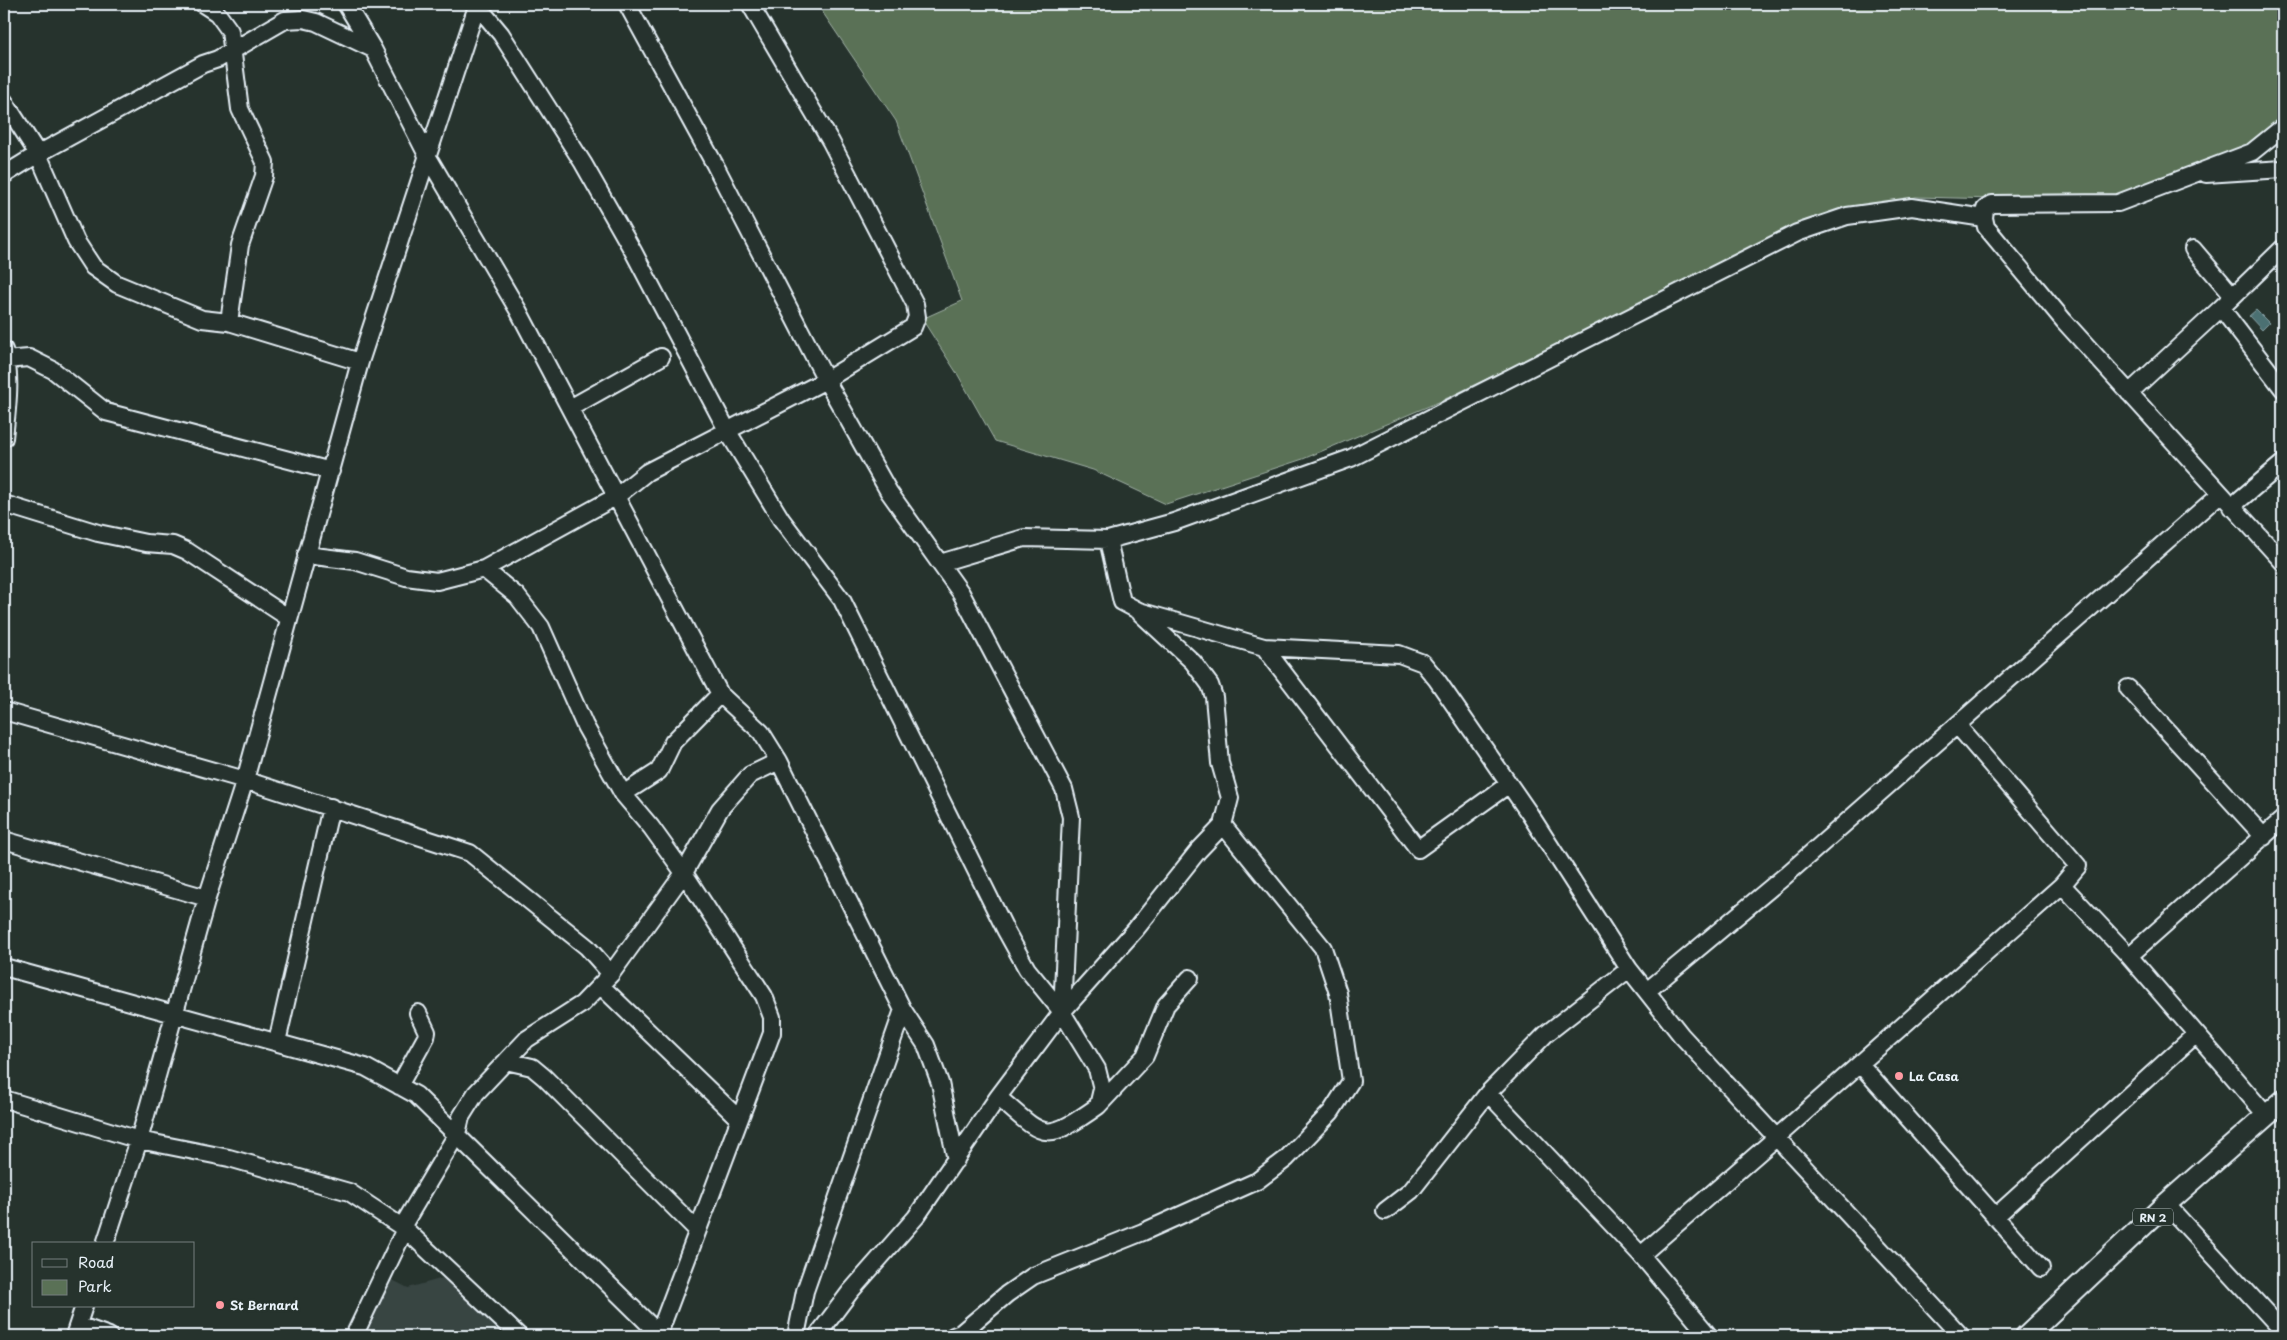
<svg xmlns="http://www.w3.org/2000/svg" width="2287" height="1340" font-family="'Playpen Sans',sans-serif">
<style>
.built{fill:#384443}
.green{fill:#5a7156;stroke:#a1b1a7}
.water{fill:#4c6f72;stroke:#8aa3a8}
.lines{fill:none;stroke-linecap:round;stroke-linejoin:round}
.minor-casing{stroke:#e8f1f8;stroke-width:20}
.major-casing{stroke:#e8f1f8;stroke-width:24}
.minor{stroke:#26332d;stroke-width:16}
.major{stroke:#26332d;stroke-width:20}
.poi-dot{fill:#ff9aa2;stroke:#26332d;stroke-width:2}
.labels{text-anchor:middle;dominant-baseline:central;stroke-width:5;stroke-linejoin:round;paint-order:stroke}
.shield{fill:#26332d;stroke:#aeb8bb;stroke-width:1}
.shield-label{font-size:11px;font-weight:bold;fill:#e8f1f8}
.poi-label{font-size:12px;font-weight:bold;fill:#e8f1f8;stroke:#26332d;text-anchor:start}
</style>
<rect width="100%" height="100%" fill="#26332d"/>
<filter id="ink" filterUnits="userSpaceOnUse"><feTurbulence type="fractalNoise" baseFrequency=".02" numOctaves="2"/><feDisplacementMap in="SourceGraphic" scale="10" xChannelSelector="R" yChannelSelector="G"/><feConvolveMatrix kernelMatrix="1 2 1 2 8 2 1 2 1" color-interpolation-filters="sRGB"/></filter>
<g filter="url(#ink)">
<path class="built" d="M377,1272l31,16 53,-15 67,63h-187z"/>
<path class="green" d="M817,4h1466v124l-31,24 -135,50 -201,-5 -66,13 -72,28 -337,163 -138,58 -137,45 -73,-34 -98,-29 -37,-66 -36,-56 40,-18 -66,-180z"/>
<path class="water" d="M2256,310l13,13 -7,7 -13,-14z"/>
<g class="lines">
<defs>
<path id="minor" d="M203,4l14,9 13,18 10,78 25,53 -1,14 -24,69 -11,77
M346,4l27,45 55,108 90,153 202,384 41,38 18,29 124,249 23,35 14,38 16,77
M476,4l25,30 82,129 50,88 95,181 53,87 61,81 164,331 21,38 35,43 35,57 5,20 -4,17c-54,38 -53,32 -100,-9
M627,4l88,161 111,215 63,112 72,101 103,196 7,28 -9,195
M4,101l34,53 38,87 17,26 24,17 85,35 27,3 131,40
M2283,127l-31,25 -134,51 -126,1 -7,5 -1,9 2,9 78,94 219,241
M2206,174l77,-5
M4,175l34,-21 165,-90 15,-5 67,-39 18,-1 13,3 57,27
M2193,249l40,47
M2221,308l62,-60
M4,350c8,28 3,59 0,88
M4,360l25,-2 24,12 53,42 225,59
M2129,393l92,-85 62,81
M570,408l91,-51
M4,504l94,29 48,10 27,2 14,6 102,67
M2231,507l52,-44
M1108,540l14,62 17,9 125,36 135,7 24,9 14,17 92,133 100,156 52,66 280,301
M306,555l49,6 51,16 31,4 47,-12 133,-73 30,-24 179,-92 87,-53 4,-10 -2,-13 -84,-162 -81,-138
M940,563l84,-25 84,2 66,-18 177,-64 446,-225 50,-17 65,-9 72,11
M484,569l33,27 24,31 44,99 38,68 28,33 33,46 80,123 8,21v16l-114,303
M1264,647l154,202 91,-65
M2128,688l136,149
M4,711l241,69 225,73 117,94 24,27
M623,794l36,-23 14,-29 47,-48
M4,840l203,58
M2062,885l67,71 138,160
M2129,956l154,-137
M4,967l361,100 51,28 243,239
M601,986l138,133
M1647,991l138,-115 435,-382
M277,1042l54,-235
M506,1061l26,6 12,10 153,153
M1860,1064l181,204
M399,1086l27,-49 1,-5 -9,-19
M1488,1093l153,162 68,81
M4,1099l135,41 90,18 120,34 56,37 114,107
M1098,1106l47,-50 21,-51 24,-27
M2166,1204l117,127
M1385,1211l26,-20 77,-98 58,-59 83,-65
M1995,1217l200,-182
M402,1227l55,-93 4,-17 15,-24 51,-54 55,-35 29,-30 73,-101 36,-64 30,-34 29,-14
M105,1244l34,-104 68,-242 38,-118 115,-418 117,-356
M1641,1255l136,-118 285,-252 16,-19 -121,-141
M78,1325l31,11
M74,1336l10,-30
M354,1336l51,-107
M796,1336l9,-45 98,-281
M817,1336l33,-44 66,-75 82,-120 64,-85 74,-83 62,-78 25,-26 7,-27 -10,-35 -6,-66 -4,-12 -17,-23 -53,-49
M953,1336l8,-3 46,-39 26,-18 110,-44 114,-51 29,-22 45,-47 20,-31 -13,-88 -15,-45 -100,-123"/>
<path id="major" d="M2026,1336l140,-132 117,-103"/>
</defs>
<use href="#minor" class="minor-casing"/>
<use href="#major" class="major-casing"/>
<use href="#minor" class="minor"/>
<use href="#major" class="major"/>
</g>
</g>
<g class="poi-dot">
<circle cx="1899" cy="1076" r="5"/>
<circle cx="220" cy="1305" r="5"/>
</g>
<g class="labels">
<rect class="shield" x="2133" y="1208.5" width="40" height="17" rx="4"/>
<g class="shield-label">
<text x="2153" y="1217">RN 2</text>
</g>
<g class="poi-label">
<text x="1909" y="1076">La Casa</text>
<text x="230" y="1305">St Bernard</text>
</g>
</g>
<rect width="2287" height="1340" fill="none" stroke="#26332d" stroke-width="20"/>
<rect x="10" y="10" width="2267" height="1320" fill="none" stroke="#e8f1f8" stroke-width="2" filter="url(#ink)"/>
<rect x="32" y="1242" width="162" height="65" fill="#26332d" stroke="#747f7e"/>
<rect x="42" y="1259" width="25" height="8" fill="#26332d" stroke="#747f7e"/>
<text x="78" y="1268" font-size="15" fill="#e8f1f8">Road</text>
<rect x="42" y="1280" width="25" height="15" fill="#5a7156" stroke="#747f7e"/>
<text x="78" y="1292" font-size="15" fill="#e8f1f8">Park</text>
</svg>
